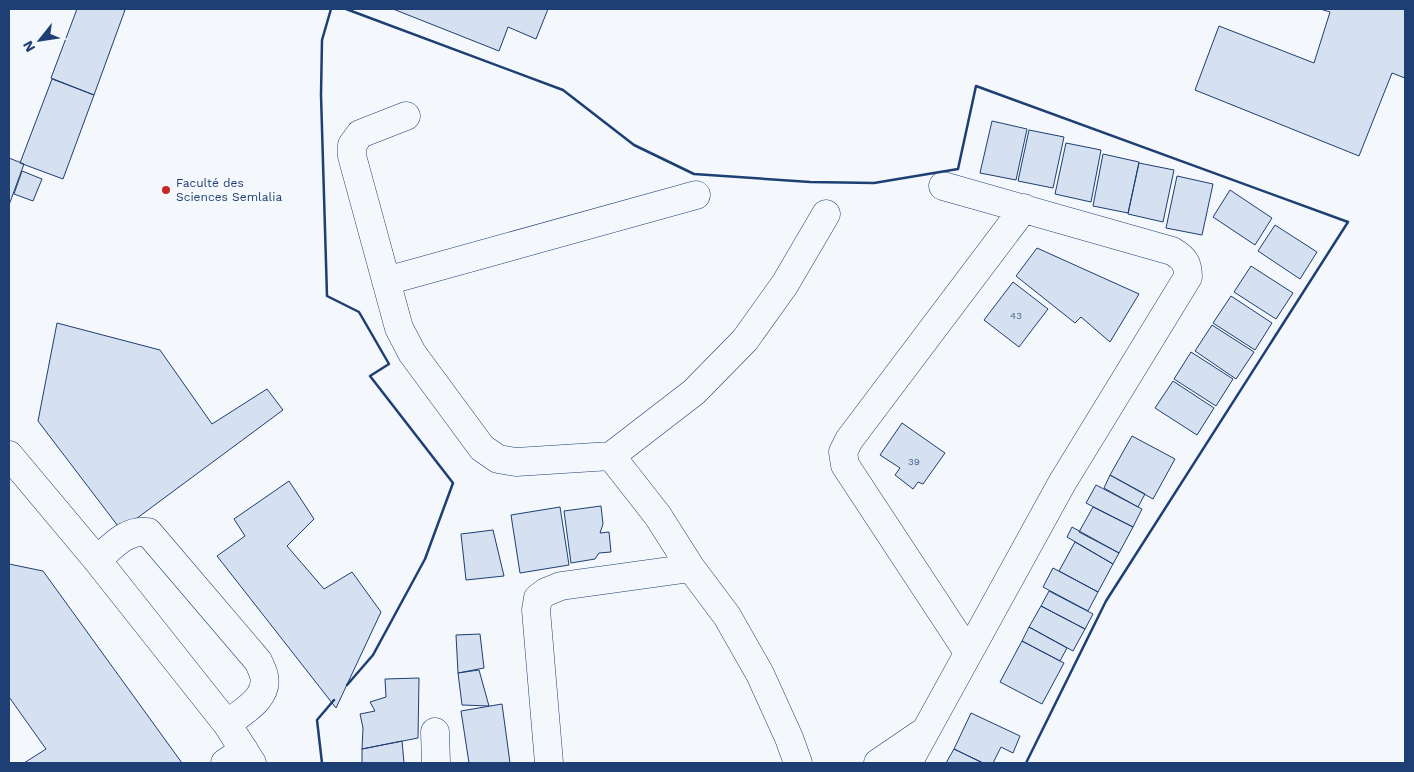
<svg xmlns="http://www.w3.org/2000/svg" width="1414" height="772" font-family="'Work Sans',sans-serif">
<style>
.building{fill:#d5e0f0;stroke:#1d3f73}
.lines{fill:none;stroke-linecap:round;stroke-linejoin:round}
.minor-casing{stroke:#1d3f73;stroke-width:29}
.minor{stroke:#f4f7fb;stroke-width:28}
.wall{stroke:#1d3f73;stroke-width:2.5}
.poi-dot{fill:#c62828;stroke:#f4f7fb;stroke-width:2}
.labels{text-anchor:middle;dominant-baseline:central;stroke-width:4;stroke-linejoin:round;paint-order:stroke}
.number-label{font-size:10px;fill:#4b6792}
.poi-label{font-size:12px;fill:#1d3f73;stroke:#f4f7fb;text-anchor:start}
</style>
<rect width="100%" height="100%" fill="#f4f7fb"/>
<path class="building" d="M77,9h44l4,1 -31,85 -43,-17z
M393,9h155l-12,30 -28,-12 -9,24z
M1320,9h85v69l-13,-5 -33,83 -164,-66 24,-64 95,37 16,-51z
M52,79l42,16 -31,84 -43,-16z
M992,121l35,8 -11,51 -36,-7z
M1029,130l35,7 -11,51 -35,-7z
M1066,143l35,7 -10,52 -36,-8z
M1103,154l36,8 -11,51 -35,-7z
M9,158l15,6 -15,41z
M1139,163l35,7 -11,52 -35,-8z
M22,171l20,8 -9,22 -19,-7z
M1177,176l36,8 -11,51 -36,-7z
M1230,190l42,28 -17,27 -42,-28z
M1275,225l42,27 -17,27 -42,-28z
M1037,248l102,46 -29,48 -29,-25 -6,6 -59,-47z
M1251,266l42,27 -17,26 -42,-27z
M1013,282l35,27 -29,38 -35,-27z
M1231,296l41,27 -17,27 -42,-27z
M57,323l103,27 52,74 55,-35 16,21 -162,120 -83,-109z
M1212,325l42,27 -18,27 -41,-28z
M1191,352l42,27 -17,27 -42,-27z
M1173,381l41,27 -17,27 -42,-27z
M902,423l43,30 -22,31 -5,-2 -5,7 -18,-14 5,-7 -20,-13z
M1132,436l43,23 -22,40 -43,-24z
M1110,475l35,19 -7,13 -34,-19z
M289,481l25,38 -27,27 37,43 28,-17 29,40 -45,96 -119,-152 28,-20 -11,-17z
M1096,485l46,24 -9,18 -47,-24z
M601,506l2,18 -3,9 9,-1 2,20 -12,1 -4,6 -24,4 -7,-52z
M560,507l9,58 -49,8 -9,-58z
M1093,507l40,20 -14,26 -40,-21z
M1072,527l47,26 -6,11 -46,-27z
M493,530l11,46 -38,4 -5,-46z
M1075,542l38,22 -15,28 -39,-21z
M9,564l34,7 139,192h-158l22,-14 -37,-52z
M1053,568l45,24 -10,19 -45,-24z
M1049,591l44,23 -8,15 -44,-23z
M1041,606l44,23 -12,22 -44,-24z
M1029,627l38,21 -7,13 -38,-20z
M480,634l4,34 -26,5 -2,-38z
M1022,641l42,22 -22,41 -42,-22z
M479,670l10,36 -27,-1 -4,-32z
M419,678l-1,60 -56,11 1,-21 -3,-14 15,-3 -5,-9 16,-5 -1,-18z
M502,704l8,59h-41l-8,-52z
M971,713l49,23 -7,17 -12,-6 -8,16h-10l-29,-14z
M402,741l2,22h-42v-14z
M954,749l29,14h-37z"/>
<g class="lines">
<defs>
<path id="minor" d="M406,116l-46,18 -8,11v11l47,172 13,25 70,95 16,11 18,3 95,-6 83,-64 51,-52 40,-56 41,-70
M386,281l310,-86
M9,455l88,105 130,164 25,39
M611,456l47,60 33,52 36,48 33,58 29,64 9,25
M97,560c15,-13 29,-31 51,-28l110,129c2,4 5,10 6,15 5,22 -22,36 -37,48
M968,652l-123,-187 -2,-13 6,-12 175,-232
M435,732l1,31
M225,763l19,-13
M549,763l-13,-153 2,-12 8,-6 15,-6 130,-18
M878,763l44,-30
M908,763l154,-280 126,-206c0,-14 -4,-19 -16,-26l-229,-65"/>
</defs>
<use href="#minor" class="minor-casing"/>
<use href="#minor" class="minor"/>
<path class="wall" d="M331,9l-9,31 -1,55 6,201 32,16 30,52 -19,12 83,107 -28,76 -52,96 -26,30
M346,9l217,81 71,55 60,29 116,8 64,1 84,-14 18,-83 372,136 -242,379 -80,162
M322,763l-5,-43 17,-20"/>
</g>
<circle class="poi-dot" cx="166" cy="190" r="5"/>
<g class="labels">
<g class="number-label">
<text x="1016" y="315">43</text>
<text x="914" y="461">39</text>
</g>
<g class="poi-label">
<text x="176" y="183">Faculté des<tspan x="176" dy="14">Sciences Semlalia</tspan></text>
</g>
</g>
<rect width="1414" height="772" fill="none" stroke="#1d3f73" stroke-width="20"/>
<g transform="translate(40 40) rotate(240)" stroke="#f4f7fb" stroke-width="4" paint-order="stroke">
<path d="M0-4L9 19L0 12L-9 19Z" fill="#1d3f73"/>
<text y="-8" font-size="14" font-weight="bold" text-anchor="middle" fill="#1d3f73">N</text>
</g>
</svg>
